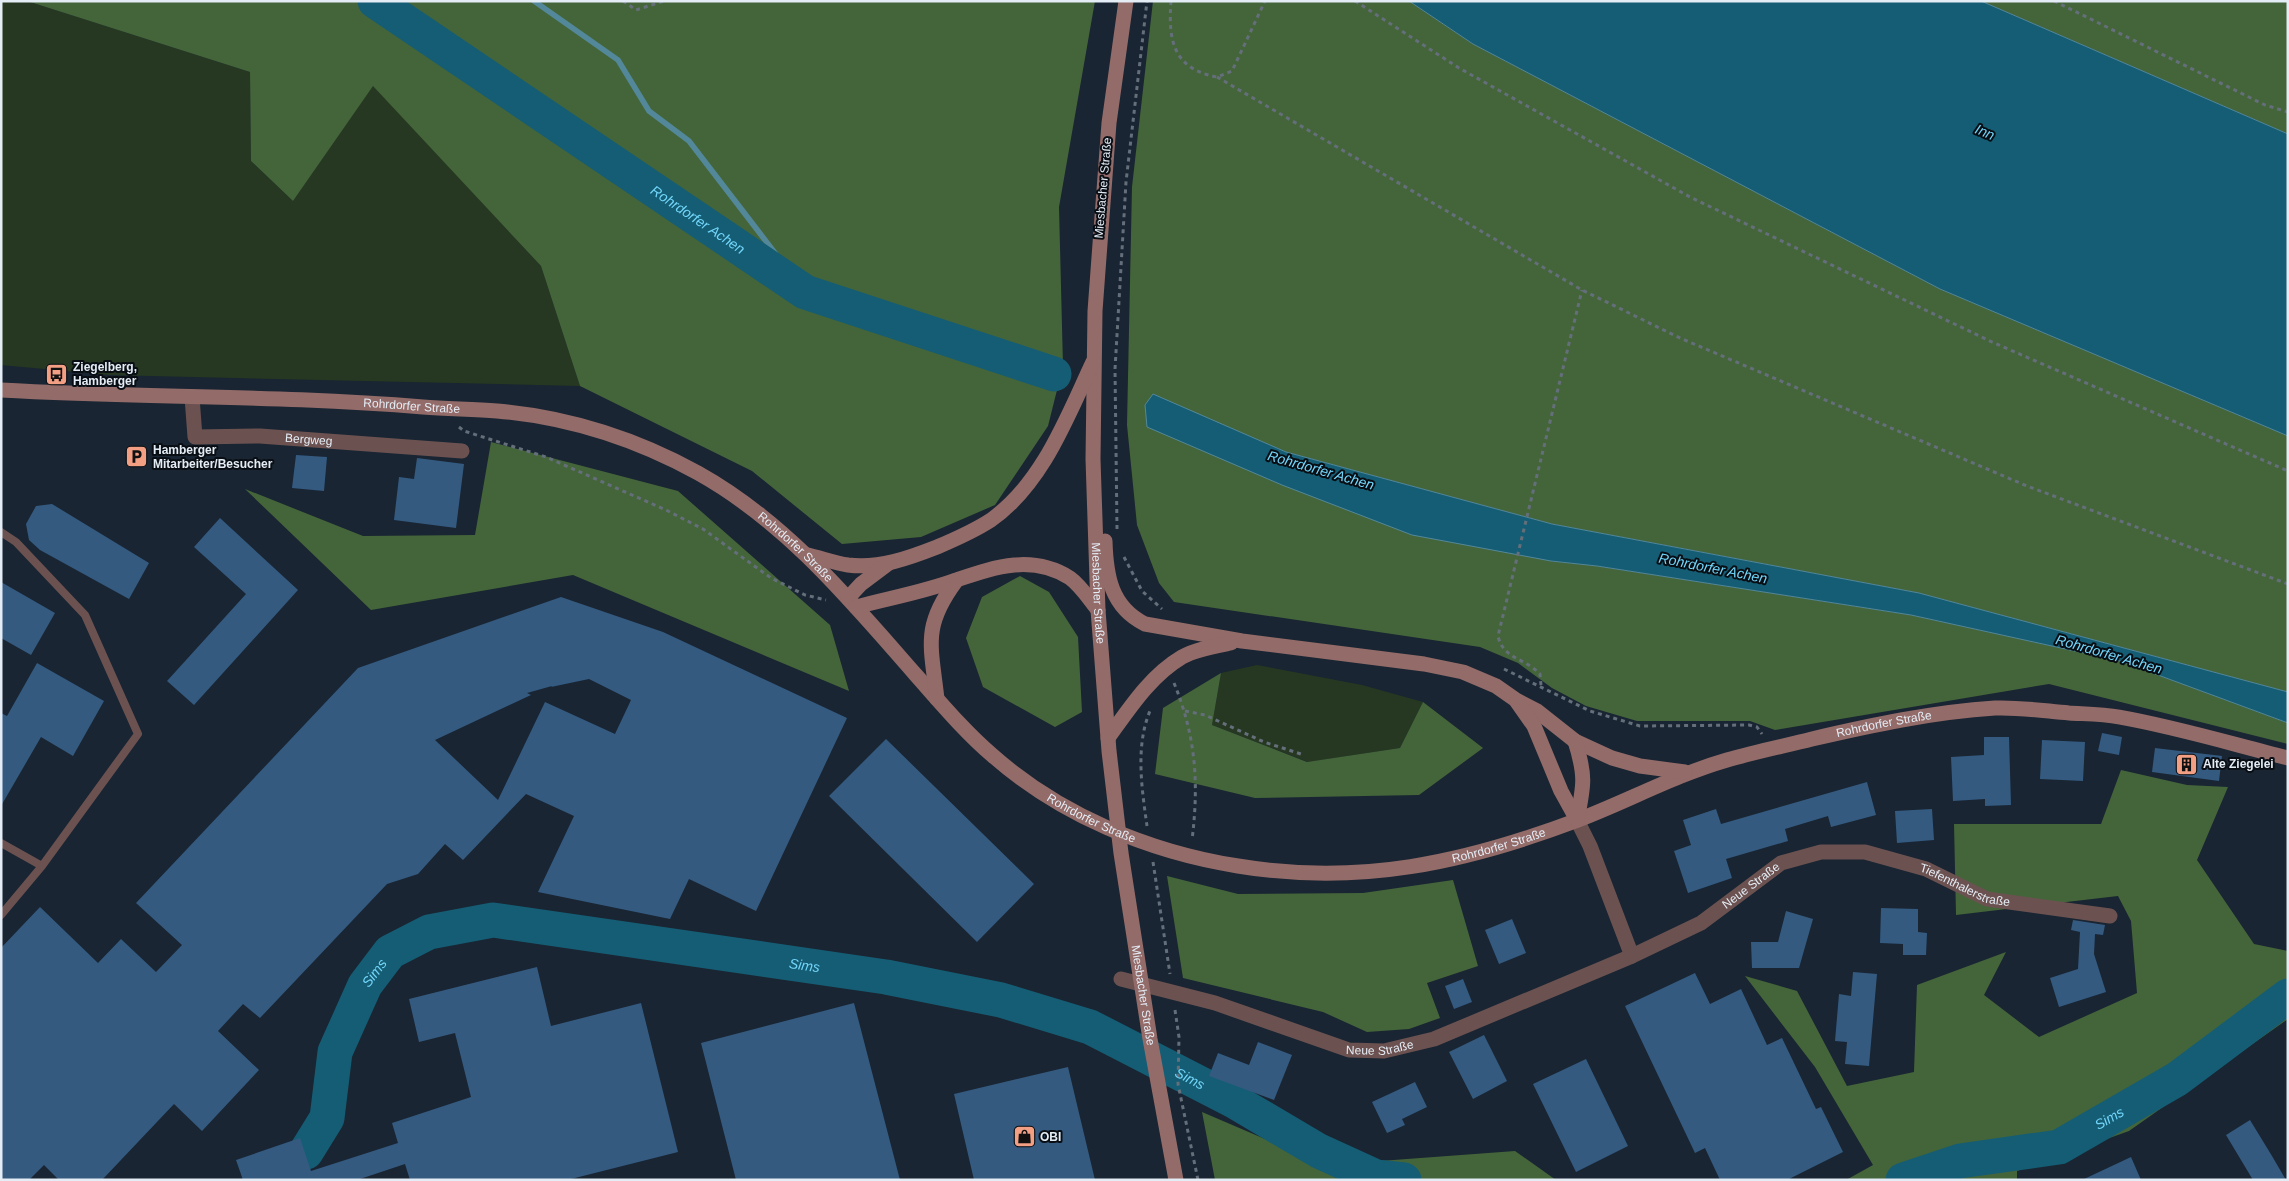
<svg xmlns="http://www.w3.org/2000/svg" width="2289" height="1181" font-family="Arial,sans-serif">
<style>
.green{fill:#263821}
.forest{fill:#44653a}
.water{fill:#155d74;stroke:#53889b}
.lines{fill:none;stroke-linecap:round;stroke-linejoin:round}
.stream{stroke:#53889b;stroke-width:5.5}
.river{stroke:#155d74;stroke-width:35}
.building{fill:#345a80;fill-rule:evenodd}
.path{stroke:#656f7b;stroke-width:3;stroke-dasharray:4 4;stroke-linecap:butt}
.lane{stroke:#6b5251;stroke-width:8}
.street{stroke:#6b5251;stroke-width:15}
.secondary{stroke:#936b69;stroke-width:15}
.labels{text-anchor:middle;dominant-baseline:central;stroke-width:4;stroke-linejoin:round;paint-order:stroke}
.street-label{font-size:12px;fill:#e4ecf5;stroke:#090e14}
.poi-label{font-size:12px;font-weight:bold;fill:#e4ecf5;stroke:#090e14;text-anchor:start}
.water-label{font-size:14px;font-style:italic;fill:#72d6fa;stroke:#090e14}
</style>
<rect width="100%" height="100%" fill="#192532"/>
<path class="green" d="M1,1h26l223,71 1,89 42,40 80,-116 168,181 39,120 -471,-11 -108,-10z
M1257,665l105,20 61,17 -23,46 -92,14 -96,-37 9,-52z"/>
<path class="forest" d="M27,1h1068l-36,206 4,159 -15,60 -53,79 -74,32 -79,7 -90,-73 -172,-85 -39,-120 -168,-180 -80,115 -42,-40 -1,-89z
M1153,1h256l64,43 467,245 348,147v256l-369,-99 -367,-69 -266,-72 -133,-57 -8,10 406,156 46,5 314,49 209,46 168,62v21l-239,-60 -274,46 -25,-9h-113l-51,-15 -34,-18 -34,-25 -38,-16 -306,-45 -15,-19 -22,-58 -10,-100 5,-238z
M1981,1h307v133z
M491,442l187,49 152,134 19,66 -276,-116 -202,35 -126,-121 118,47 112,-1z
M1020,576l29,16 29,45 4,75 -27,15 -72,-40 -17,-49 16,-41z
M1221,673l-9,52 95,37 93,-14 23,-46 60,46 -64,47 -164,3 -100,-24 8,-66z
M2121,770l66,15 41,2 -31,73 57,84 34,7v68l-159,112 -112,40v9h-171l27,-15 -58,-98 -70,-91 52,15 50,95 67,-14 3,-87 89,-33 -22,43 55,42 98,-44 -6,-72 -13,-25 -162,19 -2,-91h147z
M1167,876l71,18 125,-1 90,-13 25,86 -51,17 13,35 -31,11 -42,3 -44,-20 -140,-34z
M1202,1112l124,53 189,-14 41,29h-341z"/>
<path class="water" d="M1409,1h572l307,133v302l-348,-147 -467,-245z
M1153,394l133,58 266,72 367,69 369,99v31l-168,-62 -209,-46 -314,-49 -46,-5 -139,-26 -130,-50 -135,-58 -2,-22z"/>
<g class="lines">
<path class="stream" d="M534,1l84,59 31,51 40,30 116,151"/>
<g class="river">
<path id="s1" d="M375,1l430,291 249,82"/>
<path id="s2" d="M306,1152l21,-34 8,-66 30,-67 25,-33 39,-20 64,-12 393,57 115,23 89,27 144,74 85,50 57,26 28,3"/>
<path id="s3" d="M1903,1180l57,-19 99,-14 118,-68 111,-83"/>
</g>
</g>
<path class="building" d="M296,455l31,2 -3,34 -32,-3z
M417,458l47,6 -8,64 -62,-8 5,-43 15,2z
M52,504l97,59 -20,36 -89,-49 -11,-10 -3,-16 10,-18z
M220,518l78,72 -104,115 -27,-24 79,-87 -52,-47z
M1,582l54,31 -24,42 -30,-17z
M561,597l102,35 184,86 -91,193 -67,-32 -19,40 -132,-27 36,-76 -48,-22 -63,66 -18,-16 -27,30 -31,10 -127,134 -17,-14 -25,27 41,39 -57,61 -28,-27 -72,76h-43l-15,-15 -15,15h-28v-232l39,-41 58,56 23,-24 35,33 26,-27 -46,-42 222,-235zM589,679l42,21 -16,34 -70,-32 -47,98 -63,-60 96,-45 -4,-2 25,-7 -1,1z
M37,663l67,38 -31,55 -32,-19 -40,69v-93l6,3z
M2102,733l20,4 -3,18 -21,-4z
M1984,737h25l2,68 -26,1v-7l-32,2 -2,-44 33,-2z
M886,739l148,145 -57,58 -148,-146z
M2042,740l43,2 -2,39 -43,-2z
M2155,748l67,8 -3,25 -67,-9z
M1867,782l9,33 -45,12 -3,-11 -43,13 3,12 -62,18 6,19 -44,15 -14,-42 17,-6 -8,-25 33,-11 5,15z
M1932,809l2,31 -37,3 -2,-32z
M1881,908l37,1v23l9,1 -1,22h-23v-11l-23,-1z
M1786,911l27,8 -14,49h-47l-1,-26h27z
M1512,919l14,34 -27,11 -14,-34z
M2073,920l32,5 -2,10 -8,-1 -1,20 12,38 -47,15 -9,-29 28,-9 2,-37 -9,-2z
M537,967l14,59 90,-23 37,149 -111,28h-157l-5,-16 -48,16h-114l-7,-20 64,-22 11,33 87,-28 -6,-20 79,-26 -16,-64 -36,9 -10,-43z
M1853,972l24,2 -8,92 -24,-2 2,-22 -12,-1 4,-47 12,2z
M1695,973l15,31 31,-15 26,56 15,-7 34,71 5,-2 22,45 -56,28h-67l-15,-32 -10,5 -70,-147z
M1463,979l9,23 -18,7 -9,-23z
M854,1003l46,177h-164l-35,-137z
M1484,1035l23,46 -34,18 -24,-47z
M1258,1042l34,13 -18,45 -65,-24 9,-23 31,12z
M1586,1059l42,87 -52,26 -43,-88z
M1068,1067l27,113h-121l-20,-86z
M1415,1082l12,25 -25,12 3,6 -18,8 -15,-31z
M2250,1120l22,36 14,24h-33l-27,-45z
M2131,1157l10,23h-59z"/>
<g class="lines">
<path class="path" d="M623,1l13,9 28,-9
M1171,1c-3,39 2,68 46,76l15,-6 33,-70
M1355,1l104,67 231,129 302,145 296,129
M2054,1l211,104 23,7
M1217,77l365,213 98,48 347,148 261,98
M459,427l5,4 82,26 120,53 37,19 68,49 34,17 21,5
M1117,529l-2,-160 11,-187 21,-181
M1124,557l18,34 20,18
M1504,669l86,42 50,15 109,-1 8,2 5,7
M1174,683c22,54 25,100 18,157
M1541,685l-1,-11c-15,-16 -37,-15 -42,-38l84,-346
M1185,711l20,4 59,27 40,13
M1147,826c-5,-36 -12,-80 3,-115
M1153,862l17,112
M1175,1010l4,27 -1,47 20,96"/>
<path class="lane" d="M1,532l15,10 69,73 53,119 -96,132 -41,49
M1,843l41,23"/>
<g class="street">
<path id="s4" d="M192,397l3,40 65,-1 202,15"/>
<path d="M1577,820l13,26 42,110"/>
<path id="s5" d="M1121,979l94,24 134,47 35,1 50,-12 198,-83 69,-33 80,-60 40,-11h44l61,17 61,30 123,17"/>
</g>
<g class="secondary">
<path id="s6" d="M1126,1l-17,122 -14,188 -2,148 5,151 11,141 12,102 29,186 26,141"/>
<path id="s7" d="M1,390c141,8 282,5 422,17 25,2 50,2 74,4 70,6 139,28 201,62 88,49 152,127 217,201 25,28 49,57 77,81 68,60 157,97 246,111 121,20 226,-3 340,-46 50,-19 97,-45 149,-60 28,-8 57,-14 85,-21 60,-14 121,-27 183,-31 24,-1 50,3 74,5 17,1 34,1 50,4 57,10 113,27 169,41"/>
<path d="M1105,541c1,35 6,66 40,83l97,17 182,23 39,8 33,14 20,14 21,11 38,30 37,17 28,8 45,6"/>
<path d="M808,555c13,3 27,8 40,10 31,4 61,-7 89,-18 19,-8 37,-16 54,-27 52,-37 76,-103 102,-158"/>
<path d="M848,598l13,-14 28,-21"/>
<path d="M856,607c33,-9 68,-15 100,-27 39,-13 76,-26 114,-2 11,8 19,21 28,32"/>
<path d="M937,699c-6,-54 -15,-72 19,-118"/>
<path d="M1517,702l17,24 27,65 16,29"/>
<path d="M1108,738c21,-29 42,-62 74,-81 14,-8 33,-11 49,-14"/>
<path d="M1575,741c11,35 9,44 2,79"/>
</g>
</g>
<defs>
<symbol id="bus-square" viewBox="-11 -11 22 22"><rect x="-9" y="-9" width="18" height="18" rx="4" fill="#f39f83" stroke="#090e14"/><path d="M-5-6H5V4H4V6H2V4H-2V6H-4V4H-5ZM-3.5-4V0h7V-4ZM-3.5 1.2v1.5H-2V1.2ZM2 1.2v1.5H3.5V1.2Z" fill="#111"/></symbol>
<symbol id="parking-square" viewBox="-11 -11 22 22"><rect x="-9" y="-9" width="18" height="18" rx="4" fill="#f39f83" stroke="#090e14"/><path d="M-3.5-5.5H1a3.5 3.5 0 0 1 0 7H-1V5.5H-3.5ZM-1-3.4V-.6H.8a1.4 1.4 0 0 0 0-2.8Z" fill="#111"/></symbol>
<symbol id="building-square" viewBox="-11 -11 22 22"><rect x="-9" y="-9" width="18" height="18" rx="4" fill="#f39f83" stroke="#090e14"/><path d="M-4-6H4V6H1V3H-1V6H-4ZM-2.5-4.3h1.7v1.8h-1.7ZM.8-4.3h1.7v1.8H.8ZM-2.5-1h1.7V.8h-1.7ZM.8-1h1.7V.8H.8Z" fill="#111"/></symbol>
<symbol id="shop-square" viewBox="-11 -11 22 22"><rect x="-9" y="-9" width="18" height="18" rx="4" fill="#f39f83" stroke="#090e14"/><path d="M-5-2.5h2.3a2.7 3.5 0 0 1 5.4 0H5L5.5 6h-11ZM-1.5-2.5h3a1.5 2.3 0 0 0-3 0Z" fill="#111"/></symbol>
</defs>
<g fill-rule="evenodd">
<use href="#bus-square" x="44" y="362" width="25" height="25"/>
<use href="#parking-square" x="124" y="444" width="25" height="25"/>
<use href="#building-square" x="2174" y="752" width="25" height="25"/>
<use href="#shop-square" x="1012" y="1124" width="25" height="25"/>
</g>
<g class="labels">
<g class="street-label">
<text transform="translate(1103 188) rotate(-85)">Miesbacher Straße</text>
<text stroke="none"><textPath href="#s7" startOffset="411">Rohrdorfer Straße</textPath></text>
<text stroke="none"><textPath href="#s4" startOffset="154">Bergweg</textPath></text>
<text stroke="none"><textPath href="#s7" startOffset="831">Rohrdorfer Straße</textPath></text>
<text stroke="none"><textPath href="#s6" startOffset="594">Miesbacher Straße</textPath></text>
<text stroke="none"><textPath href="#s7" startOffset="2060">Rohrdorfer Straße</textPath></text>
<text stroke="none"><textPath href="#s7" startOffset="1236">Rohrdorfer Straße</textPath></text>
<text stroke="none"><textPath href="#s7" startOffset="1655">Rohrdorfer Straße</textPath></text>
<text stroke="none"><textPath href="#s5" startOffset="908">Tiefenthalerstraße</textPath></text>
<text stroke="none"><textPath href="#s5" startOffset="679">Neue Straße</textPath></text>
<text stroke="none"><textPath href="#s6" startOffset="999">Miesbacher Straße</textPath></text>
<text stroke="none"><textPath href="#s5" startOffset="270">Neue Straße</textPath></text>
</g>
<g class="poi-label">
<text x="73" y="367">Ziegelberg,<tspan x="73" dy="14">Hamberger</tspan></text>
<text x="153" y="450">Hamberger<tspan x="153" dy="14">Mitarbeiter/Besucher</tspan></text>
<text x="2203" y="764">Alte Ziegelei</text>
<text x="1040" y="1137">OBI</text>
</g>
<g class="water-label">
<text transform="translate(1985 132) rotate(23)">Inn</text>
<text stroke="none"><textPath href="#s1" startOffset="390">Rohrdorfer Achen</textPath></text>
<text transform="translate(1321 470) rotate(16)">Rohrdorfer Achen</text>
<text transform="translate(1713 568) rotate(11)">Rohrdorfer Achen</text>
<text transform="translate(2109 654) rotate(16)">Rohrdorfer Achen</text>
<text stroke="none"><textPath href="#s2" startOffset="645">Sims</textPath></text>
<text stroke="none"><textPath href="#s2" startOffset="195">Sims</textPath></text>
<text stroke="none"><textPath href="#s2" startOffset="1050">Sims</textPath></text>
<text stroke="none"><textPath href="#s3" startOffset="218">Sims</textPath></text>
</g>
</g>
<rect width="2289" height="1181" fill="none" stroke="#e4ecf5" stroke-width="5"/>
</svg>
